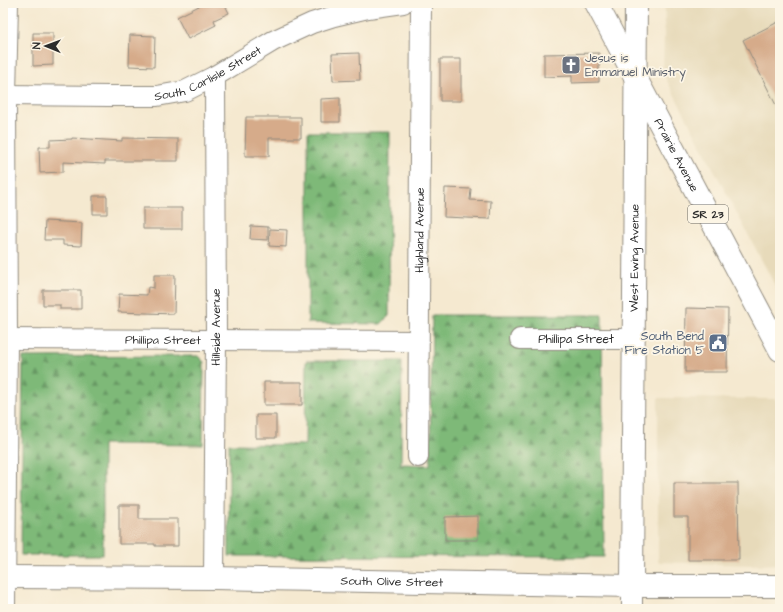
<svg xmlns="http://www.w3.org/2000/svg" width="783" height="612" font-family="'Architects Daughter',sans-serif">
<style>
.built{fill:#e7daba}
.forest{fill:url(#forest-firs);stroke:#547252}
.building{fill:#d6ab8a}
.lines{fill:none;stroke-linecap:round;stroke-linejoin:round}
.minor-casing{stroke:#908a7e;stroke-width:22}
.tertiary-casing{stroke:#908a7e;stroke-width:24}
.primary-casing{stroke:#908a7e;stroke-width:24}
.minor{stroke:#fff;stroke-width:20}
.tertiary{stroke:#fff;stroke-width:22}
.primary{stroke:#fff;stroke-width:22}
.labels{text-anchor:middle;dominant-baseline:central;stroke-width:3.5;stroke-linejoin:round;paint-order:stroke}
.shield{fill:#fcf5e5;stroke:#6a6863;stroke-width:1}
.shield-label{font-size:11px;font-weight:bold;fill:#2b2b2b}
.worship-label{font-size:12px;fill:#5b616d;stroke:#fcf5e5;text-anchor:start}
.street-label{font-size:12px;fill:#2b2b2b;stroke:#fcf5e5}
.service-label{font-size:12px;fill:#4e5e75;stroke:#fcf5e5;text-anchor:end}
</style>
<defs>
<pattern id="forest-firs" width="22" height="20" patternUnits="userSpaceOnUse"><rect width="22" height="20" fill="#7eb978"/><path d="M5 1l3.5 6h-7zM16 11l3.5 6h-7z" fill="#679763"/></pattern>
</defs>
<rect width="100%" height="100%" fill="#fcf5e5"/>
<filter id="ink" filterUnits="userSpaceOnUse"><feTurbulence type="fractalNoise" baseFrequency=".025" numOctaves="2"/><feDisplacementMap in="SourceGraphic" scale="8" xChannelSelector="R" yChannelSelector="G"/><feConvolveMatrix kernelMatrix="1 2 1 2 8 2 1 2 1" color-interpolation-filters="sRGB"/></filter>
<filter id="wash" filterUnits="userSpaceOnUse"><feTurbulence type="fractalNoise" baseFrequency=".012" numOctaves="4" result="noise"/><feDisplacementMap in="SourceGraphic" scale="16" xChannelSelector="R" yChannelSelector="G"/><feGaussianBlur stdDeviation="0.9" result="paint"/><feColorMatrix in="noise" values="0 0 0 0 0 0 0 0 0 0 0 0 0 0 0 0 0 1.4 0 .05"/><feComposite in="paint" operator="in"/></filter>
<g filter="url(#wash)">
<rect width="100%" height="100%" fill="#f5e9d0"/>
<path class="built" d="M665,3h115v292l-117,-222z
M658,398l117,1 5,10v155l-26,1 -96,-3z"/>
<path class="forest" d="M308,132h82l-1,184 -8,8 -73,-1z
M432,315h170l2,242 -375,-1v-112l76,1 1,-84h96l-1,103 29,1z
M198,356l6,6 -1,83 -100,-1v111h-82l2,-198z"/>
<g id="blocks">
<path class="building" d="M205,3h19l5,10 -15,7 2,5 -28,14 -11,-22z
M780,21v92l-37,-73z
M33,33h20v32l-20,1z
M130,35l25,1 -1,31 -25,-1z
M359,53l1,27 -27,1 -1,-27z
M599,53v29l-27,1v-7l-28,1v-23z
M440,59h21v42h-21z
M340,98v24h-19v-23z
M246,117h55v21h-32v18h-24z
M72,138l50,3v-3l56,1v22h-73v3l-42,-2v10l-23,1 -1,-26h11v-7l22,-1z
M445,188l26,1 -1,11 21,1 -1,18 -46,-2z
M93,196h14v18h-14z
M143,208h39v21h-39z
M45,221l37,2 -1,23 -18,-1v-5h-19z
M251,226l17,1v13l-18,-1z
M270,229l17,1 -1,17 -17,-1z
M154,275h21l-1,39 -56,-2 1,-18 28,1 1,-8 6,1z
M43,290h38v19h-21v-4h-17z
M686,308l42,1 -1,63h-42z
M264,382h38v23h-38z
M256,415h20v23h-20z
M674,483h64l1,77h-51v-43h-14z
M119,505h20v14h39v27h-23v-2h-36z
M478,516v24h-33v-23z"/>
</g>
</g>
<g filter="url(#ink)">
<use href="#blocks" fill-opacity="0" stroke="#908a7e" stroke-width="1"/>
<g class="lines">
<defs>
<g id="minor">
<path id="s1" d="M3,95l106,1h48l28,-5 30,-15 58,-35 39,-18 22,-7 34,-8 35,-5"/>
<path id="s2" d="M3,339l415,2"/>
<path id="s3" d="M520,339h113"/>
<path id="s4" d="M418,457l3,-454"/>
<path id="s5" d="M214,578l2,-238 -1,-264"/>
<path d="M5,609l2,-270 -1,-244 2,-92"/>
<path d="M632,609v-23"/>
</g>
<g id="tertiary">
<path id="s6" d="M3,577l211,1 418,8h148"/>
<path id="s7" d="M632,586l4,-583"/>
</g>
<g id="primary">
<path id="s8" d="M596,3l184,347"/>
</g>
</defs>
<use href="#minor" class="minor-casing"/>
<use href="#tertiary" class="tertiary-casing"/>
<use href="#primary" class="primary-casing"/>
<use href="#minor" class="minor"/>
<use href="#tertiary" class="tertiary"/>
<use href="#primary" class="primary"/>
</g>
</g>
<defs>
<symbol id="church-square" viewBox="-11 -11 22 22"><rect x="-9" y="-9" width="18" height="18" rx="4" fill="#6b7280" stroke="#fcf5e5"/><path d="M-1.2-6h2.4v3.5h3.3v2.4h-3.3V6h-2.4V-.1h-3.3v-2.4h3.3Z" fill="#fff"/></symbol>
<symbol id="civic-square" viewBox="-11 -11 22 22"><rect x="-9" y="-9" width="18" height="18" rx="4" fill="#5c6f8a" stroke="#fcf5e5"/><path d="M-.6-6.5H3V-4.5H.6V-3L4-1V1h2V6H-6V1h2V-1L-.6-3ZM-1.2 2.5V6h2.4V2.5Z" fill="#fff"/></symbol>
</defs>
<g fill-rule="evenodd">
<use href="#church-square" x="560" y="54" width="22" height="22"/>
<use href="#civic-square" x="707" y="332" width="22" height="22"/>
</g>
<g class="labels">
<rect class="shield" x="688" y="205" width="40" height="18" rx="3"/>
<g class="shield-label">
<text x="708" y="214">SR 23</text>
</g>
<g class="worship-label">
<text x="585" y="58">Jesus is<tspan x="585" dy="14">Emmanuel Ministry</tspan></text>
</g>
<g class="street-label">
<text stroke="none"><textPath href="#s1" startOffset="210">South Carlisle Street</textPath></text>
<text stroke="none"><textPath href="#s8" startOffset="172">Prairie Avenue</textPath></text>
<text stroke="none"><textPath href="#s4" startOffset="227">Highland Avenue</textPath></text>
<text stroke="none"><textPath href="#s7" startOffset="328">West Ewing Avenue</textPath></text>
<text stroke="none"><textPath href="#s5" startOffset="251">Hillside Avenue</textPath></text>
<text stroke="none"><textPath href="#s3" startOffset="56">Phillipa Street</textPath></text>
<text stroke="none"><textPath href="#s2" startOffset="160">Phillipa Street</textPath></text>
<text stroke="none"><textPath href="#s6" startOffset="389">South Olive Street</textPath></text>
</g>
<g class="service-label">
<text x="704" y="336">South Bend<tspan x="704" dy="14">Fire Station 5</tspan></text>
</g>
</g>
<rect width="783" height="612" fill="none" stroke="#fcf5e5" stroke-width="16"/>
<g transform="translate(46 46) rotate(271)" stroke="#fcf5e5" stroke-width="3" paint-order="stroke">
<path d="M0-3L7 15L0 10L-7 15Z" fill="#2b2b2b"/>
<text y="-6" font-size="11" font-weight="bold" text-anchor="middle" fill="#2b2b2b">N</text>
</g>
</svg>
